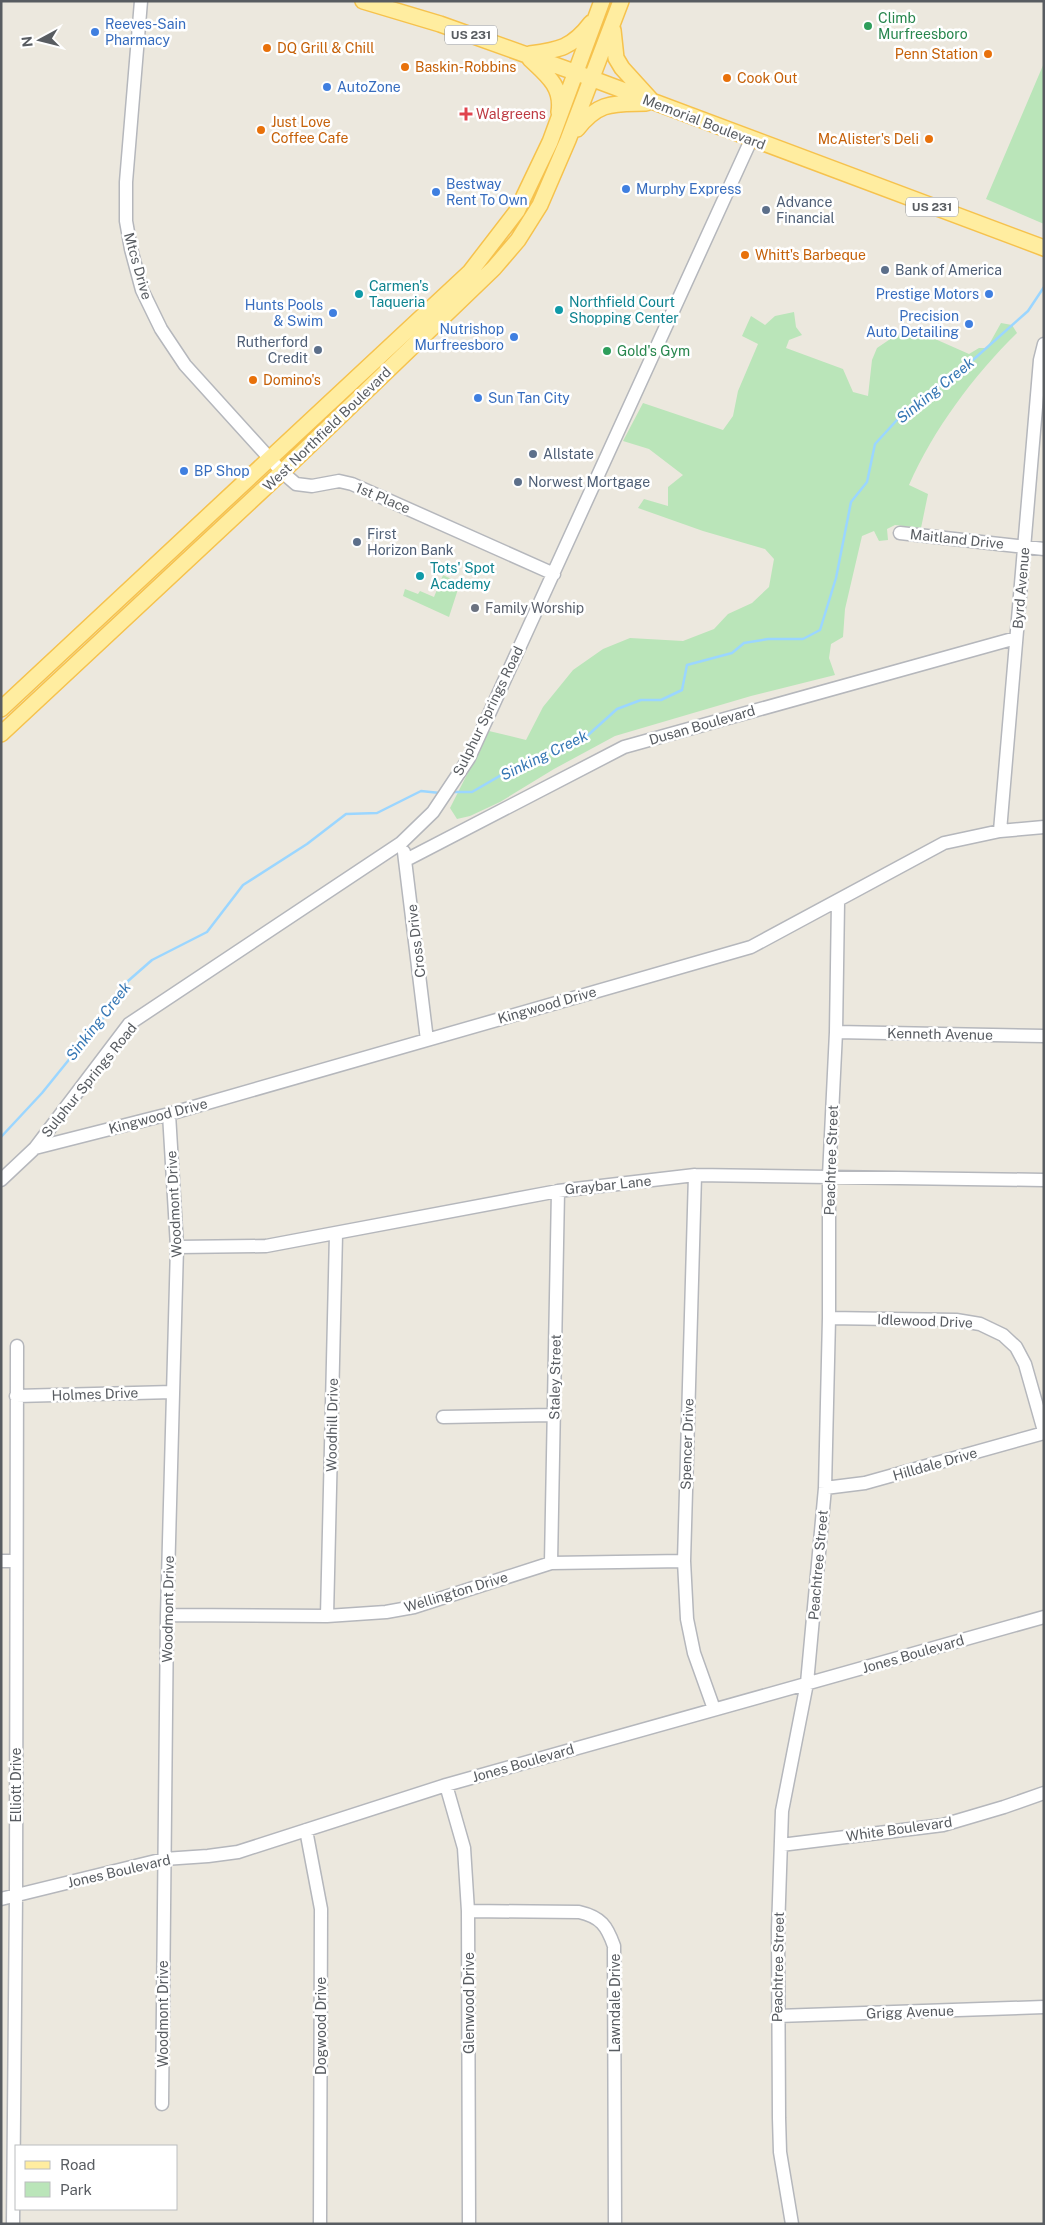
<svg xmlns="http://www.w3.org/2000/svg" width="1045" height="2225" font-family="'Public Sans',sans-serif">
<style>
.green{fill:#bae5b9}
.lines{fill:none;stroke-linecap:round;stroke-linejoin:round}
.stream{stroke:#9bd6ff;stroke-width:2.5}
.minor-casing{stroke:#b5b7bc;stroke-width:15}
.major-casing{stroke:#f6c24d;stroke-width:18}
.minor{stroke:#fff;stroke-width:12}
.major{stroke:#ffeda0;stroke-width:15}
.leisure-dot{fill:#2e9e5b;stroke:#fff;stroke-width:2}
.shop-dot{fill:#3f7fe0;stroke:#fff;stroke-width:2}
.food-dot{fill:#e8710a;stroke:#fff;stroke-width:2}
.health-dot{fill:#e0444e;stroke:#fff;stroke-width:2}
.service-dot{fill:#5c6f8a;stroke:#fff;stroke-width:2}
.culture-dot{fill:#0f9aa8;stroke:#fff;stroke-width:2}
.worship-dot{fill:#6b7280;stroke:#fff;stroke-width:2}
.labels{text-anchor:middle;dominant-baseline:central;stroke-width:5;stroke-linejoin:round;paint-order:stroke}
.shield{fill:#fff;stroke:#8a8d90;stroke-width:1}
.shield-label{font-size:12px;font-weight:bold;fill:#585c61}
.leisure-label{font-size:14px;fill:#27864d;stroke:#fff;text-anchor:start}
.shop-label{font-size:14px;fill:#366cbe;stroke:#fff;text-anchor:start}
.food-label{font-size:14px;fill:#c56008;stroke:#fff;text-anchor:start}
.health-label{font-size:14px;fill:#be3a42;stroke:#fff;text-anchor:start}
.street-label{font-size:14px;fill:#585c61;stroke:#fff}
.service-label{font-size:14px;fill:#4e5e75;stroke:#fff;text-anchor:start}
.culture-label{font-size:14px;fill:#0d838f;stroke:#fff;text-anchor:start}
.worship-label{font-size:14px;fill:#5b616d;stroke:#fff;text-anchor:start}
.water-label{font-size:15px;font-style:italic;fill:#3677b4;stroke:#fff}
</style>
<rect width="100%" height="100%" fill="#ece8de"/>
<path class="green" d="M1044,63v161l-58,-25z
M794,312l2,15 6,8 -13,5 -3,8 57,21 10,23 15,4 4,-36 5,-12 31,-21 61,27 10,-6h8l14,-25 11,2 5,8c-43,42 -84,97 -108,152l19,9 -7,34 -26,-3 -8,4 1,11 -9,1 -5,-10 -12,5 -17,73 -2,28 -12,7 -2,14 6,17 -84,21 -136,40 -61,33 -54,33 -30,14 -13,3 -7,-11 39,-77 37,9 17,-33 30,-37 30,-21 27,-11 53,3 31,-12 14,-15 24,-11 17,-16 5,-28 -9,-10 -62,-18 -65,-23 6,-9 24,7v-19l15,-12 -34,-26 -26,-8 20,-38 80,27 10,-14 5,-25 20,-47 -16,-8 9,-20 14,9 10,-9z
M443,575l17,8 -11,34 -46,-21 2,-7 13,5 2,-3 14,6z"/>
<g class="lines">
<path class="stream" d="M450,792h22l57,-33 58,-23 30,-27 24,-9h20l21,-10 5,-25 45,-12 12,-10 24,-4h35l17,-9 16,-52 15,-76 16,-20 8,-38 33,-36 57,-41 63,-56 16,-24
M1,1137l41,-44 38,-47 29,-35 19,-30 24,-21 55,-28 36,-47 64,-41 39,-30 31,-1 44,-22 19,2"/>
<defs>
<path id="minor" d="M141,1l-15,181v39l5,28 11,41 19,39 24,36 97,107 14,12 16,2 27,-5 13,3 202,90
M900,533l144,16
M1000,831l40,-471 4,-16
M404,852l23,188
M406,860l218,-113 392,-109
M836,1032l208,4
M35,1148l134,-34 582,-167 193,-104 56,-12 44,-4
M695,1175l-11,386 3,58 7,34 20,56
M1,1180l34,-32 94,-124 272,-181 32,-31 36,-54 282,-618
M177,1247l89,-1 292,-55 137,-16 349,5
M829,1318l127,2 24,4 23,11 13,12 9,17 19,67
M16,1396l157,-4
M443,1417l111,-2
M825,1488l40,-5 179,-50
M1,1561h15
M551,1563l7,-372
M167,1615l160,1 59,-4 28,-5 137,-44 133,-2
M327,1616l9,-382
M446,1785l18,63 4,63 1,313
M306,1830l15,79 -1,315
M781,1845l162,-20 61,-18 40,-14
M1,1899l163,-40 44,-3 30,-4 208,-67 598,-168
M468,1911l111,1c22,5 28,14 35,34l1,278
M777,2016l267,-9
M162,2104l5,-489 10,-368 -8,-133
M13,2224l3,-329 1,-549
M792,2224l-12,-72 -1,-34 -1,-188 4,-119 25,-128 18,-195 4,-170v-142l7,-144 2,-130"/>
<path id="major" d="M363,1l77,23 137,49 467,175
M613,30l3,28 6,10 30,33
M530,54c29,-4 42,-6 61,-31
M530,59c17,16 33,28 29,53
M577,129c22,-28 36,-25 69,-26
M1,709l469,-437 47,-61 33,-69 52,-141
M1,734l281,-262 212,-204 24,-28 22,-35 28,-65 53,-139"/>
</defs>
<use href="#minor" class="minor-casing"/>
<use href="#major" class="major-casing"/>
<use href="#minor" class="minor"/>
<use href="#major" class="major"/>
</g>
<g class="leisure-dot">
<circle cx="868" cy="26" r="5"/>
<circle cx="607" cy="351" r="5"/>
</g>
<g class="shop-dot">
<circle cx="95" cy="32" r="5"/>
<circle cx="327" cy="87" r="5"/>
<circle cx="626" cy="189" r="5"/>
<circle cx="436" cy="192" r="5"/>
<circle cx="989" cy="294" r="5"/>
<circle cx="333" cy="313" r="5"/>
<circle cx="969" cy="324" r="5"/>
<circle cx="514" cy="337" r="5"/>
<circle cx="478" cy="398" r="5"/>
<circle cx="184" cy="471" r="5"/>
</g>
<g class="food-dot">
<circle cx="267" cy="48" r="5"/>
<circle cx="988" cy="54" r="5"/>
<circle cx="405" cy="67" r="5"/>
<circle cx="727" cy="78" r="5"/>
<circle cx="261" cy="130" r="5"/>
<circle cx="929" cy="139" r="5"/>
<circle cx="745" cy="255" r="5"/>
<circle cx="253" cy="380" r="5"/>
</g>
<path class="health-dot" d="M463.5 106.5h5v5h5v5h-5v5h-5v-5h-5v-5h5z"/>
<g class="service-dot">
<circle cx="766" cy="210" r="5"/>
<circle cx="885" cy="270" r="5"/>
<circle cx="318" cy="350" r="5"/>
<circle cx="533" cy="454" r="5"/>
<circle cx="518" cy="482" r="5"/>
<circle cx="357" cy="542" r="5"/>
</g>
<g class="culture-dot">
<circle cx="359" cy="294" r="5"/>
<circle cx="559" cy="310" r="5"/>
<circle cx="420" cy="576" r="5"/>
</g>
<circle class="worship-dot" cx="475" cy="608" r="5"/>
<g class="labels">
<g class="shield">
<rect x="445" y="25.5" width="52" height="19" rx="4"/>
<rect x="906" y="197.5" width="52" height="19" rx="4"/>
</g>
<g class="shield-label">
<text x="471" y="35">US 231</text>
<text x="932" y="207">US 231</text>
</g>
<g class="leisure-label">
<text x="878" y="18">Climb<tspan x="878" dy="16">Murfreesboro</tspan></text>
<text x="617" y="351">Gold's Gym</text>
</g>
<g class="shop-label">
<text x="105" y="24">Reeves-Sain<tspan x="105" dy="16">Pharmacy</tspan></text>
<text x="337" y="87">AutoZone</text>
<text x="446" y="184">Bestway<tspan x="446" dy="16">Rent To Own</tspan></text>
<text x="636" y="189">Murphy Express</text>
<text x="979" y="294" text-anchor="end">Prestige Motors</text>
<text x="323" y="305" text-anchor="end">Hunts Pools<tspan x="323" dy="16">&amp; Swim</tspan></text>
<text x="959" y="316" text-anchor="end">Precision<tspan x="959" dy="16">Auto Detailing</tspan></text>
<text x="504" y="329" text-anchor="end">Nutrishop<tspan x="504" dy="16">Murfreesboro</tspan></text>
<text x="488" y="398">Sun Tan City</text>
<text x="194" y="471">BP Shop</text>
</g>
<g class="food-label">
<text x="277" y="48">DQ Grill &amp; Chill</text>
<text x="978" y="54" text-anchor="end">Penn Station</text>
<text x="415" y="67">Baskin-Robbins</text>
<text x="737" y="78">Cook Out</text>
<text x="271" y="122">Just Love<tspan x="271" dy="16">Coffee Cafe</tspan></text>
<text x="919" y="139" text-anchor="end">McAlister's Deli</text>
<text x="755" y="255">Whitt's Barbeque</text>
<text x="263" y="380">Domino's</text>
</g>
<g class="health-label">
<text x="476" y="114">Walgreens</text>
</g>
<g class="street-label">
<text transform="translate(704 122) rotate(21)">Memorial Boulevard</text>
<text transform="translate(138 266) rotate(74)">Mtcs Drive</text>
<text transform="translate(327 429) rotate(-44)">West Northfield Boulevard</text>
<text transform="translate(383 498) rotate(23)">1st Place</text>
<text transform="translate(957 539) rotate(6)">Maitland Drive</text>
<text transform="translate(1021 588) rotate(-85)">Byrd Avenue</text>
<text transform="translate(488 711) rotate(-64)">Sulphur Springs Road</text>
<text transform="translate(702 725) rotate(-16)">Dusan Boulevard</text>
<text transform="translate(416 941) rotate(-97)">Cross Drive</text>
<text transform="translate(547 1005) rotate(-16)">Kingwood Drive</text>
<text transform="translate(940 1034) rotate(1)">Kenneth Avenue</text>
<text transform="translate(89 1080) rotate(-51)">Sulphur Springs Road</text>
<text transform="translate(158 1116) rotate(-15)">Kingwood Drive</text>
<text transform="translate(831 1160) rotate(-88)">Peachtree Street</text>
<text transform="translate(608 1185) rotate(-6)">Graybar Lane</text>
<text transform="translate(174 1204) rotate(-93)">Woodmont Drive</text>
<text transform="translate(925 1321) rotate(2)">Idlewood Drive</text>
<text transform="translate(555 1377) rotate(-89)">Staley Street</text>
<text transform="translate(95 1394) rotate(-2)">Holmes Drive</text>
<text transform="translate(332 1425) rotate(-89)">Woodhill Drive</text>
<text transform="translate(687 1444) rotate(-88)">Spencer Drive</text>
<text transform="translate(935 1464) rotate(-16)">Hilldale Drive</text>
<text transform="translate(818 1565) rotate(-85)">Peachtree Street</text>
<text transform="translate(456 1592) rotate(-17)">Wellington Drive</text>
<text transform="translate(168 1609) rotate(-89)">Woodmont Drive</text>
<text transform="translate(913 1654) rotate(-16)">Jones Boulevard</text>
<text transform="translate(523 1763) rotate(-16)">Jones Boulevard</text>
<text transform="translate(16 1785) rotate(-90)">Elliott Drive</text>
<text transform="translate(899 1829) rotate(-8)">White Boulevard</text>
<text transform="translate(119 1871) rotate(-13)">Jones Boulevard</text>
<text transform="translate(778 1967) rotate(-89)">Peachtree Street</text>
<text transform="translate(469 2003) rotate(-90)">Glenwood Drive</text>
<text transform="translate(615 2003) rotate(-90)">Lawndale Drive</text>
<text transform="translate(910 2012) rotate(-2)">Grigg Avenue</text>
<text transform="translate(163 2014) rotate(-90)">Woodmont Drive</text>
<text transform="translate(321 2026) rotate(-90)">Dogwood Drive</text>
</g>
<g class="service-label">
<text x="776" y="202">Advance<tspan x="776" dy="16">Financial</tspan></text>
<text x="895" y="270">Bank of America</text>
<text x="308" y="342" text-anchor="end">Rutherford<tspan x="308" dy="16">Credit</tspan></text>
<text x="543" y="454">Allstate</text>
<text x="528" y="482">Norwest Mortgage</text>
<text x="367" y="534">First<tspan x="367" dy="16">Horizon Bank</tspan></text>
</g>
<g class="culture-label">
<text x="369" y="286">Carmen's<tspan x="369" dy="16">Taqueria</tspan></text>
<text x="569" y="302">Northfield Court<tspan x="569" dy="16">Shopping Center</tspan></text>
<text x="430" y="568">Tots' Spot<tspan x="430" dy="16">Academy</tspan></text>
</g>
<g class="worship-label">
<text x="485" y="608">Family Worship</text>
</g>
<g class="water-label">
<text transform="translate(935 390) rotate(-39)">Sinking Creek</text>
<text transform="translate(544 755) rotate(-26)">Sinking Creek</text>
<text transform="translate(98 1021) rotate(-52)">Sinking Creek</text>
</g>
</g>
<rect width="1045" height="2225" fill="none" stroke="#585c61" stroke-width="5"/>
<rect x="15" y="2145" width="162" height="65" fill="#ffffff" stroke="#bcbec0"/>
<rect x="25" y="2161" width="25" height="8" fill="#ffeda0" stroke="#bcbec0"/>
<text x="60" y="2170" font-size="15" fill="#585c61">Road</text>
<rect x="25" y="2182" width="25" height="15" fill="#bae5b9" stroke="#bcbec0"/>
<text x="60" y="2195" font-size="15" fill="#585c61">Park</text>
<g transform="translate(40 40) rotate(263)" stroke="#ffffff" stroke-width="4" paint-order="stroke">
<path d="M0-4L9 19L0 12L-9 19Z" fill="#585c61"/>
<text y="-8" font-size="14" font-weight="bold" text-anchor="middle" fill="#585c61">N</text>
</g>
</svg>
